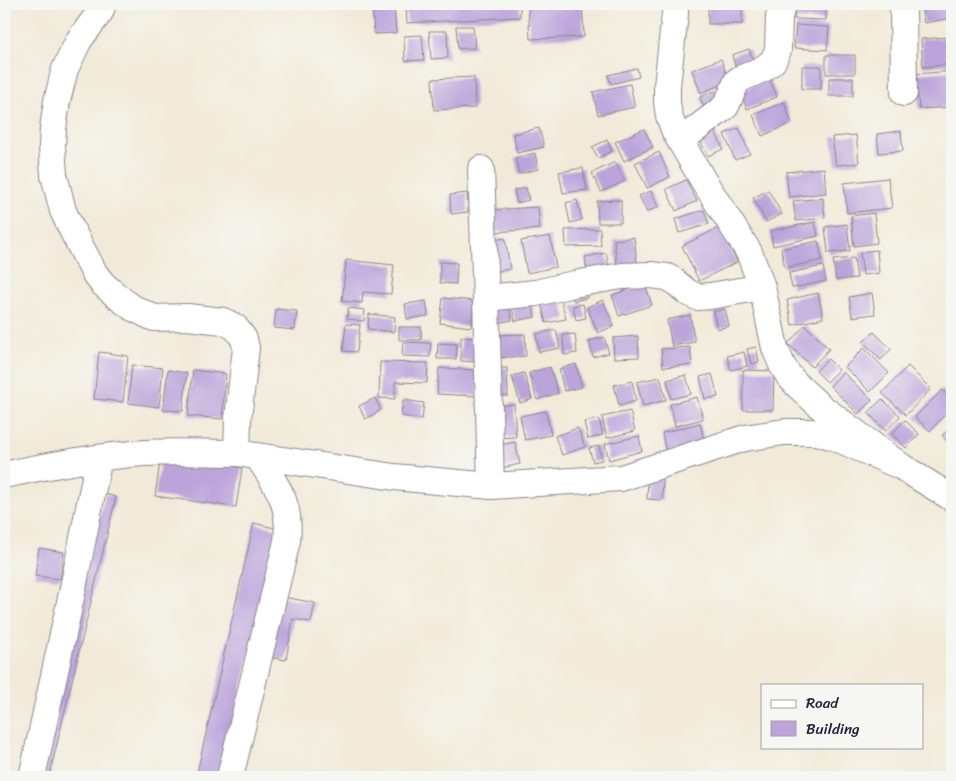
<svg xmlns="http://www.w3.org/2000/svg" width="956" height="781" font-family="Sriracha,sans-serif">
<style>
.building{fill:#bca4db}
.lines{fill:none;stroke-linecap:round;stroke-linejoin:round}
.minor-casing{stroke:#8a868a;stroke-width:28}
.minor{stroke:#fff;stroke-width:26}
</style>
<rect width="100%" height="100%" fill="#f6f6f2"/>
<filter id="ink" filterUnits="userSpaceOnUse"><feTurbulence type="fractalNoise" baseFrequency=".02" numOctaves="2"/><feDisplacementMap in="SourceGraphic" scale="10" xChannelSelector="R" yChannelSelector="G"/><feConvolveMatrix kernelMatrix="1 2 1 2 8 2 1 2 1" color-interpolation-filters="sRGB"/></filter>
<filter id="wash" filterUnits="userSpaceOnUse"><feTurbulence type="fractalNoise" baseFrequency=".0096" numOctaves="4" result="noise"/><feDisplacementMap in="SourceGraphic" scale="20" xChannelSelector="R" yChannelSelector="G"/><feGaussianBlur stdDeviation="1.12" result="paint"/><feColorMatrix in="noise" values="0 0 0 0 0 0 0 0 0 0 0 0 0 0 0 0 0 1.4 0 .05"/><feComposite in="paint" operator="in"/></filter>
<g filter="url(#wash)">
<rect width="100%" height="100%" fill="#f1ead8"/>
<g id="blocks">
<path class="building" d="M372,4h22l2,29 -22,1z
M406,4h114v13l-113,6z
M559,4h23l2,33 -54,2 -2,-34z
M708,4h34v20h-34z
M795,4h31v16l-32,-1z
M921,4h31v14l-28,5z
M796,25l33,2 -2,23 -33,-2z
M456,26h17l2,22 -17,1z
M429,31h18l1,27 -17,1z
M422,35l2,25 -19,1 -1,-25z
M950,37l2,27 -29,3 -2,-28z
M749,49l6,19 -18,5 -5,-18z
M826,55h29v19h-29z
M721,59l8,22 -28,12 -9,-23z
M802,66h19v23h-19z
M637,68l2,9 -28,7 -3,-9z
M952,71v36l-33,2 -3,-35z
M474,77l1,31 -41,2 -2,-31z
M829,78h24v18h-24z
M770,79l7,18 -30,12 -7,-18z
M630,84l5,23 -37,8 -5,-23z
M715,91l6,13 -16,6 -5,-13z
M784,102l8,21 -30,13 -9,-21z
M539,128l5,19 -27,6 -4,-19z
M739,128l11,26 -15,6 -11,-26z
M644,129l9,18 -29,14 -9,-19z
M714,129l9,20 -15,7 -10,-19z
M901,131l2,20 -24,2 -2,-19z
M856,135l3,28 -23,2 -4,-28z
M607,140l5,11 -14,7 -6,-11z
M659,152l11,25 -23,11 -12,-25z
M535,153l3,16 -19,5 -4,-16z
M615,162l10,19 -24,11 -9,-19z
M583,168l4,22 -24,3 -4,-21z
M824,168l2,25 -37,4 -3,-25z
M888,178l4,30 -45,5 -3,-30z
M686,180l11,21 -21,10 -10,-22z
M526,188l3,12 -12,3 -3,-13z
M768,190l14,24 -16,8 -13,-24z
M651,191l7,16 -11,5 -8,-16z
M467,193l1,19 -17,2 -1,-19z
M823,198l2,20 -29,3 -3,-20z
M577,200l5,20 -12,3 -4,-20z
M621,200v23h-23l-1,-22z
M538,207l2,22 -46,3 -2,-22z
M704,210l5,14 -30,9 -4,-14z
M874,213l3,30 -23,3 -3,-30z
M815,222l3,14 -45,10 -3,-15z
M847,224l3,27 -22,2 -3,-26z
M720,227l17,35 -38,19 -17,-35z
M600,229l1,17 -35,1 -1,-17z
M550,236l6,31 -29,6 -6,-32z
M634,237l3,26 -20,2 -3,-25z
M505,238l5,31 -17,3 -6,-31z
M818,241l4,19 -37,8 -4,-19z
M877,250l2,23 -16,2 -3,-23z
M606,253l3,14 -22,4 -2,-14z
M854,258l3,20 -21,2 -3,-20z
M346,260l48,5 -3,29 -28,-2 -1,11 -20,-2z
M440,262l17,1 -1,21 -16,-1z
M823,266l3,15 -34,7 -3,-15z
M645,284l7,21 -33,11 -7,-21z
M584,286l3,12 -13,3 -3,-13z
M818,293l5,25 -31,7 -5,-25z
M872,293l3,21 -23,3 -3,-20z
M560,295l6,24 -20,4 -6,-24z
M443,298l31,3 -3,26 -31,-4z
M531,299l4,18 -20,4 -4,-18z
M603,300l11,26 -16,7 -11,-26z
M426,301l2,15 -21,3 -2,-15z
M508,302l4,18 -16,3 -4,-18z
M583,304l3,14 -10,2 -3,-14z
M348,308l17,2 -1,11 -17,-2z
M276,309l21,2 -2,19 -21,-2z
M725,309l4,17 -12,3 -4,-17z
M369,314l26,3 -1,15 -26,-3z
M690,315l5,27 -23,4 -5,-26z
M346,324l14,1 -3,27 -14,-1z
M805,325l24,24 -17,18 -24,-23z
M399,327h22v13h-22z
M556,330l4,18 -21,4 -3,-18z
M874,332l17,17 -10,11 -18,-18z
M525,334l1,22 -34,2 -2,-23z
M575,334l2,19 -13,2 -1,-20z
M638,336l1,21 -25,1 -1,-20z
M461,337l19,1 -1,24 -18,-1z
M604,337l5,16 -16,4 -4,-16z
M403,342l28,1 -1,14 -28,-1z
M438,343l19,1 -1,15h-19z
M690,347l2,18 -29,2 -2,-18z
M756,347l3,15 -8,2 -4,-15z
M864,348l25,25 -19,19 -25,-25z
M99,352l29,4 -5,46 -29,-3z
M744,352l3,14 -16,4 -4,-14z
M828,359l11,11 -12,12 -11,-11z
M380,362l48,1 -1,20 -32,-1v17l-16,-1z
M576,364l6,23 -18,4 -5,-22z
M132,365l31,3 -4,39 -31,-4z
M908,366l23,23 -25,26 -24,-22z
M550,367l8,26 -21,7 -8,-27z
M439,368l40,2 -2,26 -40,-2z
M493,368h14l1,28h-15z
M168,370l19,3 -4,38 -20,-1z
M193,370l33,4 -4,45 -34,-3z
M743,370l31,1 -1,39h-30z
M843,372l29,28 -14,14 -28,-28z
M524,373l8,26 -12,4 -8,-27z
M712,374l6,23 -13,2 -5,-22z
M686,375l5,19 -20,5 -4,-19z
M660,377l6,23 -23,6 -6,-24z
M632,381l4,20 -17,5 -5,-21z
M942,390l10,9v8l-22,24 -15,-14z
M697,397l6,22 -28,7 -5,-22z
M375,398l6,12 -16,9 -6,-13z
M882,399l18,17 -14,15 -18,-18z
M403,400l21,3 -2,16 -21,-3z
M514,404l2,33 -19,1 -2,-32z
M546,411l5,24 -26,5 -5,-24z
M630,411l5,20 -28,7 -5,-21z
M599,419l4,16 -15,4 -4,-17z
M905,420l14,14 -13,14 -14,-14z
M700,423l5,21 -39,9 -4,-20z
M952,427v22l-10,-14z
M578,428l7,19 -23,8 -7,-19z
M639,436l3,15 -33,9 -4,-16z
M515,442l5,22 -19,4 -5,-22z
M599,446l3,14 -9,2 -4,-14z
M161,456l81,12 -6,39 -81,-11z
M648,479h15l-1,21 -15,-1z
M105,494l11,3 -67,280h-13z
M254,523l24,6 -57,248h-25z
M39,548l25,4 -4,27 -25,-3z
M278,596l37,7 -4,19 -18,-3 -7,41 -19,-3z"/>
</g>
</g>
<g filter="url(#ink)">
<use href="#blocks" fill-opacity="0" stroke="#8a868a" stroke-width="1"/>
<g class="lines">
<defs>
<path id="minor" d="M103,4l-3,8 -21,28 -14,29 -8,32 -4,28 -1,17 2,29 9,36 10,21 22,42 8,10 15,13 15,11 21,10 33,-1 36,4 12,6 4,5 5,7 2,9 -8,71 -1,34 157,24 97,9 130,-8 124,-40 39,-6h33l17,5 68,30
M675,4v10l-8,72v16l2,14 6,16 28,48 46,72 13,35 13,61 7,17 7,11 10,11 22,20 81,60 50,31
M903,4l1,89
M680,141l41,-31 5,-4 11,-25 3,-2 23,-10 10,-8 5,-11 1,-33 4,-13
M481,169l5,129 5,188
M486,298l50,-5 38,-9 48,-8 29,-1 16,2 6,3 14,12 10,5 13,-1 52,-9
M4,475c46,-10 93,-19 141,-22 30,-2 61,0 92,0
M32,777l40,-184 27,-135
M230,777l57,-236c4,-39 -9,-53 -29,-84"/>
</defs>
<use href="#minor" class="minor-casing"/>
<use href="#minor" class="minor"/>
</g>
</g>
<rect width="956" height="781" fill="none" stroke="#f6f6f2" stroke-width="20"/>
<rect x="761" y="684" width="162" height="65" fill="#f6f6f2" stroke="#a1a1a9"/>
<rect x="771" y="700" width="25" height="8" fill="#ffffff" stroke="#a1a1a9"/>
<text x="806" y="708" font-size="15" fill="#22223b">Road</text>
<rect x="771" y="721" width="25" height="15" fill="#bca4db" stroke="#a1a1a9"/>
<text x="806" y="734" font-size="15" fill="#22223b">Building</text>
</svg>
